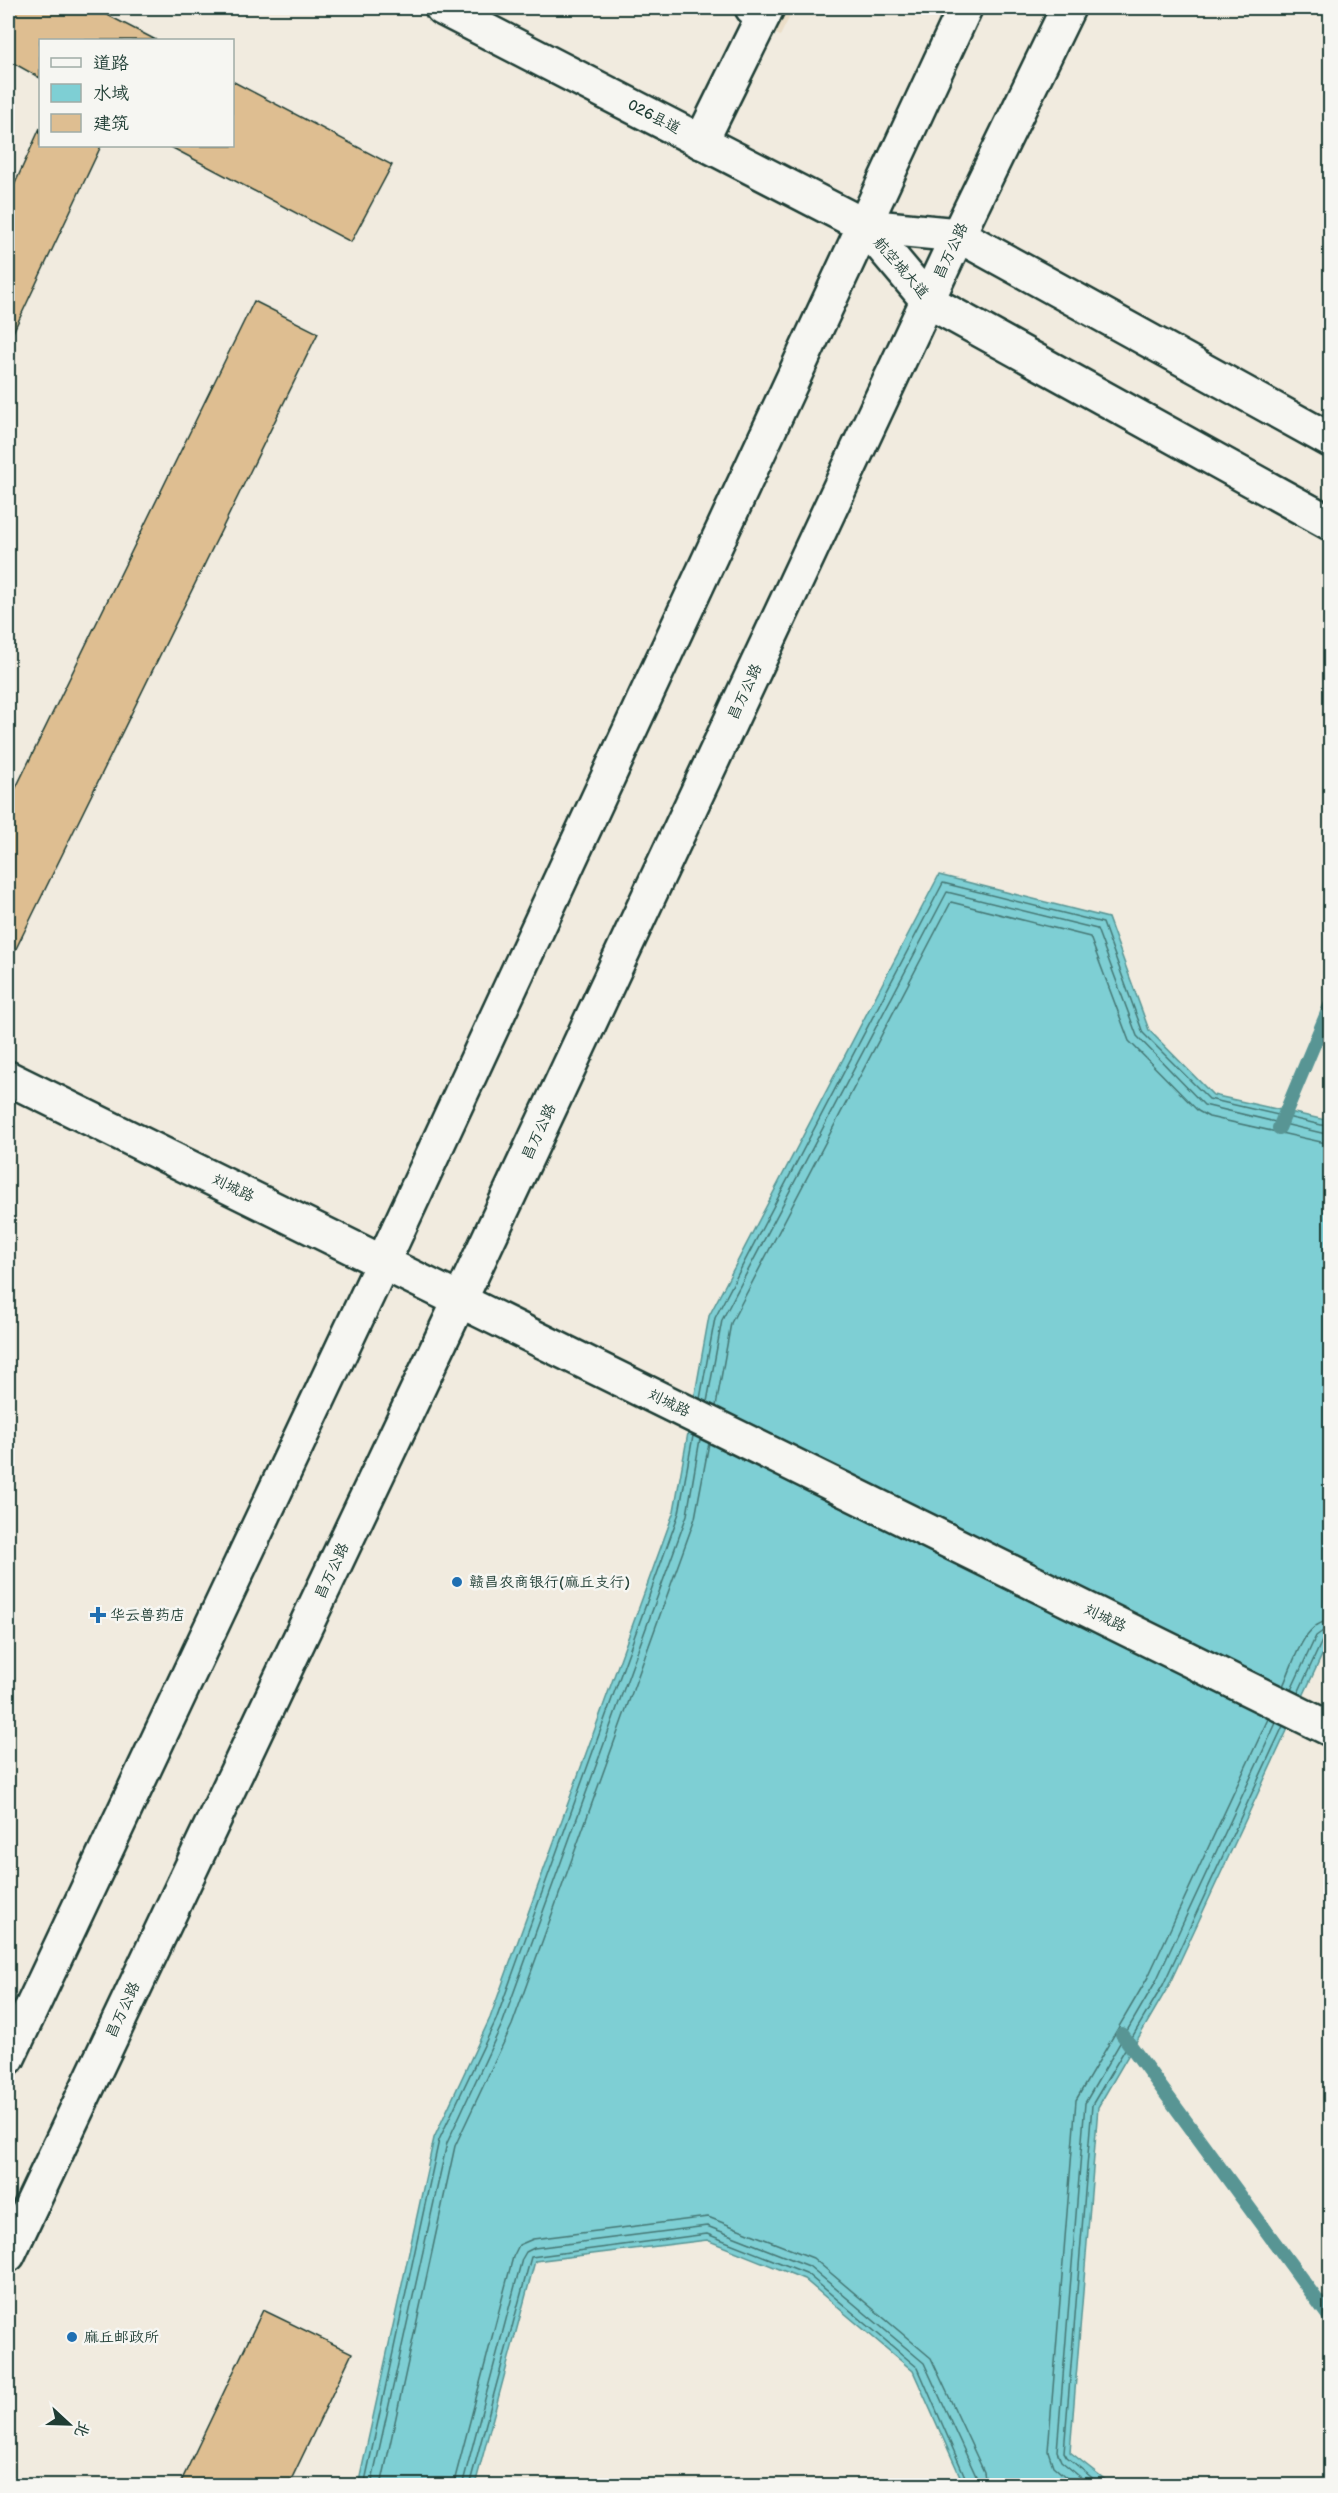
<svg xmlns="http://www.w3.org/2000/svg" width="1338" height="2493" font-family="'Balsamiq Sans','LXGW WenKai TC',sans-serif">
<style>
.built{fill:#ebdec8}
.water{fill:#7ecfd4;stroke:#589594;stroke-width:1.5}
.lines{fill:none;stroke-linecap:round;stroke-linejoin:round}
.shore{stroke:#457774;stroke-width:1.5}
.stream{stroke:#589594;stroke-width:14}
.building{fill:#debe91;stroke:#1f3d34;stroke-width:1.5}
.minor-casing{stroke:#1f3d34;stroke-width:38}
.tertiary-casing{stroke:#1f3d34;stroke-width:38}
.secondary-casing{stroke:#1f3d34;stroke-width:38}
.trunk-casing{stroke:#1f3d34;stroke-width:38}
.minor{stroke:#f6f6f2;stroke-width:33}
.tertiary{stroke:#f6f6f2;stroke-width:33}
.secondary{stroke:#f6f6f2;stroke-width:33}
.trunk{stroke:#f6f6f2;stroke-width:33}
.poi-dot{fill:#1f6fb2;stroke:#f6f6f2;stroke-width:2}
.labels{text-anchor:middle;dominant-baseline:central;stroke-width:5;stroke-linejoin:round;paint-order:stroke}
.street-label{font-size:15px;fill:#1f3d34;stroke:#f6f6f2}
.poi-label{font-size:15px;fill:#1f3d34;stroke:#f6f6f2;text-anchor:start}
</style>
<rect width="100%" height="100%" fill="#f1ebdf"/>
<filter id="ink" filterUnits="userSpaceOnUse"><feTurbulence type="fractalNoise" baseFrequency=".0167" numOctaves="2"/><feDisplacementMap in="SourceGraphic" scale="12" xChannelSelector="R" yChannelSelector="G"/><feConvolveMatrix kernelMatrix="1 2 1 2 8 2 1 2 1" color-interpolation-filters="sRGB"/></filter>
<g filter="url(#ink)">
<path class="built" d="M728,8h66l-14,28z"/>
<path class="water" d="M939,875l169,43 41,112 64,65 117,26v517l-162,349 -70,120 -28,345 42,33h-148l-51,-114 -109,-92 -97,-39 -172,21 -60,224 -117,1 76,-348 56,-120 184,-507 35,-195z"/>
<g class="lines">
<path class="shore" d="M700,1399l15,-81 228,-435 160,40 40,110 66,66 121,28
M707,1402l15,-82 225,-428 150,37 40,107 67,69 126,30
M716,1406l15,-83 220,-421 139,35 39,104 69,70 11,6 121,27
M1283,1686c10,-21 20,-64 47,-65
M1291,1690l25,-54 7,-5 7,-1
M1298,1693l24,-52 8,-4
M364,2486l75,-346 57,-120 183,-507 14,-77
M371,2486l76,-343 56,-121 184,-507 13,-76
M381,2486l74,-340 57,-121 183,-507 14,-75
M453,2486l60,-229 6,-12 14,-6 175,-22 105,41 118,100 53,114 2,14
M462,2486l60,-227 4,-7 8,-4 173,-22 102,40 115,97 52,113 1,10
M469,2486l62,-229 176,-23 99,39 112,95 51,118
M1076,2486l-23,-20 -5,-15 28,-351 72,-123 120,-258
M1091,2486l-30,-25 -4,-10 28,-348 71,-122 120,-258
M1102,2486l-35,-29 -3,-5 28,-347 71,-120 120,-259"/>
<path class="stream" d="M1279,1128l51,-122
M1122,2034l208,284"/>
</g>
<path class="building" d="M8,8h86l62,32h-116v38l-32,-18z
M232,81l160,84 -41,77 -182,-96h63z
M40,128v18h61l-93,197v-144z
M254,301l64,32 -310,632v-161z
M263,2310l89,43 -64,133h-109z"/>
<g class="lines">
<defs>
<path id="minor" d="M701,142l66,-134
M8,1078l1322,651"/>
<path id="tertiary" d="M752,8l12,6"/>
<path id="secondary" d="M442,8l423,218"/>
<path id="trunk" d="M865,226l63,75 402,222
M865,226l93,9 372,205
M8,2058l375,-796 582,-1254
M8,2255l452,-955 498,-1065 110,-227"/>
</defs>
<use href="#minor" class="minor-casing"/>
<use href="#tertiary" class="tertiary-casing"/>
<use href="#secondary" class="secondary-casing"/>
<use href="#trunk" class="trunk-casing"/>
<use href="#minor" class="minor"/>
<use href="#tertiary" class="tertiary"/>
<use href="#secondary" class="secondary"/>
<use href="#trunk" class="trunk"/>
</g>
</g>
<g class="poi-dot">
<circle cx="457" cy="1582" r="6"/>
<path d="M95 1606h6v6h6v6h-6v6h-6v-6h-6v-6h6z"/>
<circle cx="72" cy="2337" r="6"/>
</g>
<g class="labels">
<g class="street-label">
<text transform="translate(654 117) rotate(27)">026县道</text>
<text transform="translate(951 251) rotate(-65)">昌万公路</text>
<text transform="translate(901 268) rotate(49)">航空城大道</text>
<text transform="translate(745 692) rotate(-65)">昌万公路</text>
<text transform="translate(539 1132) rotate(-65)">昌万公路</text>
<text transform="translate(233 1188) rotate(26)">刘城路</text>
<text transform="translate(669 1403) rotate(26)">刘城路</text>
<text transform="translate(332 1571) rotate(-65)">昌万公路</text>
<text transform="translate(1105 1618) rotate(26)">刘城路</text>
<text transform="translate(123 2010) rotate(-65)">昌万公路</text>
</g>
<g class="poi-label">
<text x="469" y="1582">赣昌农商银行(麻丘支行)</text>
<text x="110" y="1615">华云兽药店</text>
<text x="84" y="2337">麻丘邮政所</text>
</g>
</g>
<rect width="1338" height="2493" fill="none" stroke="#f6f6f2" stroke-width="30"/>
<rect x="15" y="15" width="1308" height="2463" fill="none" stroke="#1f3d34" stroke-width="2" filter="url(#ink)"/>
<rect x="39" y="39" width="195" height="108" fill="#f6f6f2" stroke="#a0aca6" stroke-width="1.5"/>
<rect x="51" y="58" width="30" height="9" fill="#f6f6f2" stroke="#a0aca6" stroke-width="1.5"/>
<text x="93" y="69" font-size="18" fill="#1f3d34">道路</text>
<rect x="51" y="84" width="30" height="18" fill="#7ecfd4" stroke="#a0aca6" stroke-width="1.5"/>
<text x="93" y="99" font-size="18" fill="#1f3d34">水域</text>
<rect x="51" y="114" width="30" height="18" fill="#debe91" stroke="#a0aca6" stroke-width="1.5"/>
<text x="93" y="129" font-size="18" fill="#1f3d34">建筑</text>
<g transform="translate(69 2424) rotate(112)" stroke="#f6f6f2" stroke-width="4.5" paint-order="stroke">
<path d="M0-4.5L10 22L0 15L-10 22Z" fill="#1f3d34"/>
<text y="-9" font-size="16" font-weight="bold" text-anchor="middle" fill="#1f3d34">北</text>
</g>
</svg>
